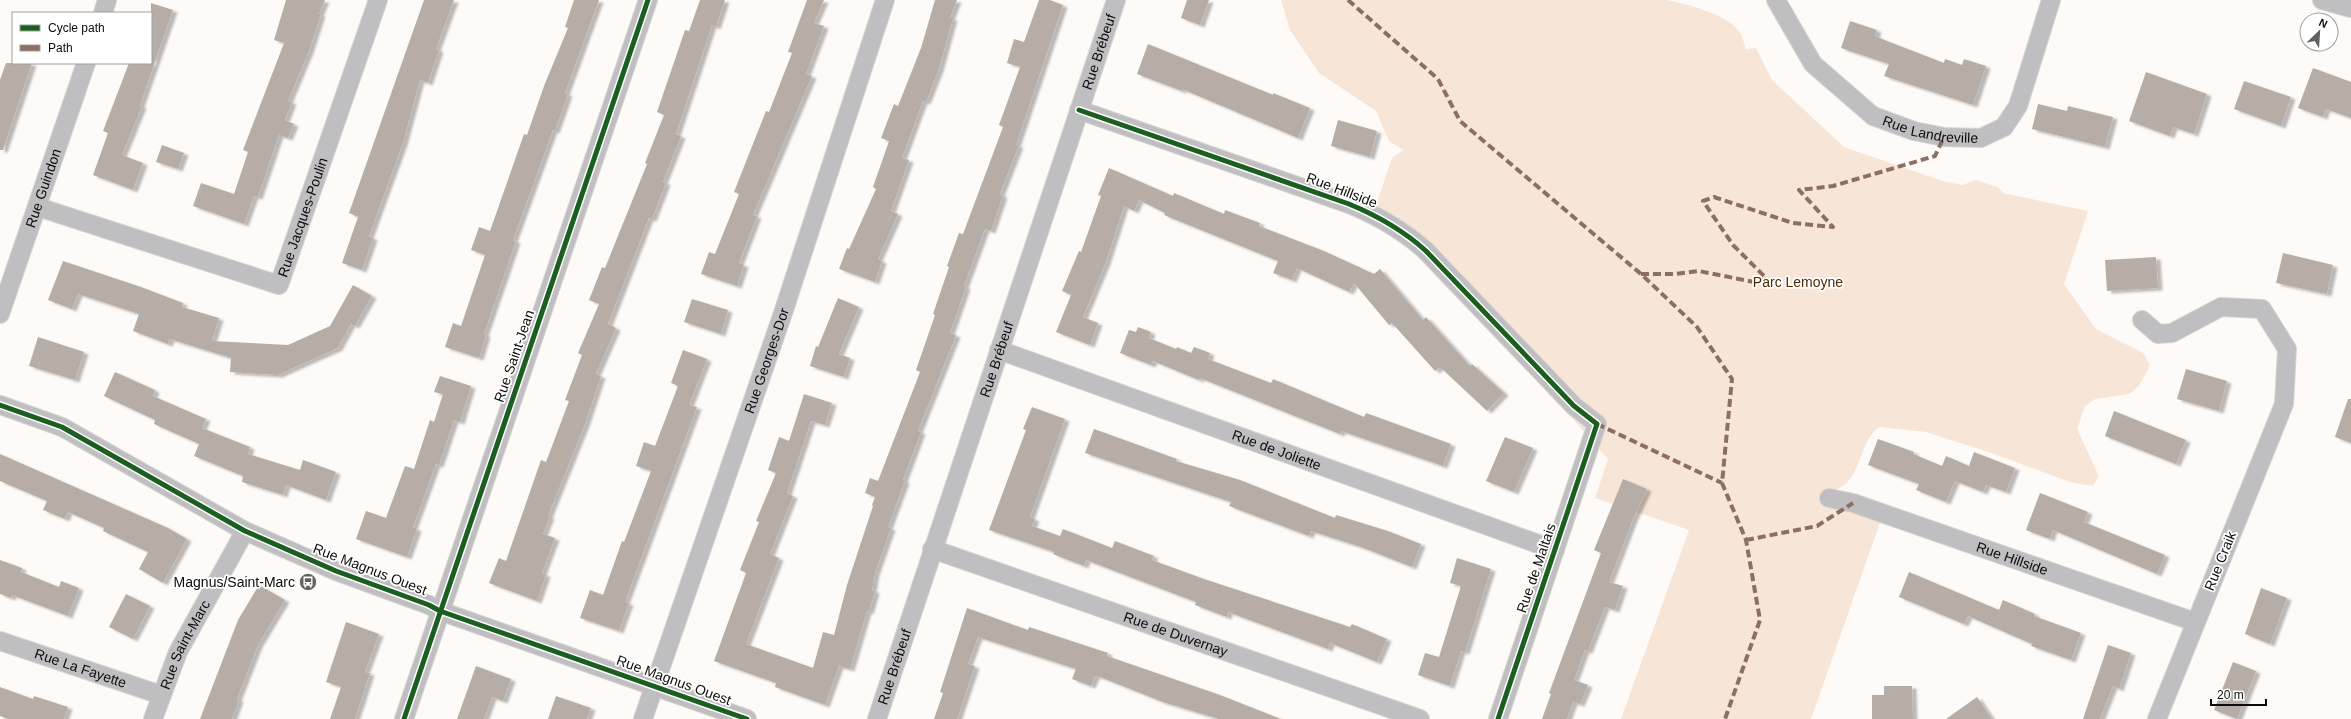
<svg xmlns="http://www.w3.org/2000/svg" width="2351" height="719" font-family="Arial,sans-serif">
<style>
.green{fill:#f7e6d8}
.building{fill:#b6aea6;filter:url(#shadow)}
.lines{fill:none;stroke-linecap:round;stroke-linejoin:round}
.minor-casing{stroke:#d6d4d3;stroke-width:20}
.minor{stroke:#bfbec0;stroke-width:18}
.quiet{stroke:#8d6e63;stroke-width:4;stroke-dasharray:8 4;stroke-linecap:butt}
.cycleway-casing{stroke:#fff;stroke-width:8}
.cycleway{stroke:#1b5e20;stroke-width:5}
.labels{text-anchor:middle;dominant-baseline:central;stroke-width:3.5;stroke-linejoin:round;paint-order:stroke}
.street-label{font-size:14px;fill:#0e0c0a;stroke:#fff}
.park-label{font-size:14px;fill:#4f2900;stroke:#fff}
.poi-label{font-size:14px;fill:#0e0c0a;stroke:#fff;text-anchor:end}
</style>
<defs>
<filter id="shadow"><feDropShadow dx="4.5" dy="2.5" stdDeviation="1" flood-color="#0004"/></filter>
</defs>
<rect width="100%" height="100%" fill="#fdfaf8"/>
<path class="green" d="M1281,0h386c22,5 62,14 74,34 2,5 3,10 5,15l10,-1 16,32 72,67 102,35 17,3 12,-5 23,7 5,6 85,18 -24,73 32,45 47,24 7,12 -11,21 -10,8 -34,5 -10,7 -8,23 22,47 -6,10 -23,-4 -76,-28 -68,-22 -47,-5c-24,19 -15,55 -47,64l51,23 -72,205h-190l68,-189 -94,-32 13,-39 -182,-208 -53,-37 19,-56 11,-8 -14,-9 -13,-30 -57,-38 -29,-43z"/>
<path class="building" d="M286,0h39l-6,14h2l-12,37 -21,50 4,1 -7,18 9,4 -6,14 -9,-3 -21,62 -4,-1 -10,28 -51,-18 8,-23 33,11 14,-42 -5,-2 41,-107 -10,-3z
M424,0h30l-18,49 3,1 -11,33 -8,-3 -17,63 -34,93 4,2 -11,32 -20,-7 16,-46 -9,-4z
M574,0h25l-34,93 3,1 -13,37 -2,-1 -40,110 3,1 -32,93 2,1 -7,23 -34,-11 8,-24 8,3 24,-71 -14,-5 8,-23 11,4 34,-97 3,1 17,-49 24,-58 -3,-1z
M700,0h25l-9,27 -4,-2 -36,109 5,2 -18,46 3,1 -14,36 -3,-1 -41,106 8,4 -20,46 5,2 -16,48 -37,92h2l-7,18 12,4 -13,35 4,2 -9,26 -48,-18 10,-25 7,3 35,-101 5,2 23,-61 -4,-1 17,-45 -4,-2 21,-49 -10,-4 13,-33 3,1 42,-104 -2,-1 19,-48 -7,-3 28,-82 4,1z
M807,0h17l-10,23 10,3 -18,48 6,2 -59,139 4,1 -18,47 5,2 -7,21 -36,-12 8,-22 6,2 24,-60 -5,-2 32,-81 3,1 23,-59 -4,-1z
M935,0h22l-7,18h3l-14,51 -13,33 -3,-1 -21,57 7,2 -18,51 7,3 -20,45 4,2 -7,21 -36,-13 8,-21 2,1 27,-60 -3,-2 16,-46 -8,-3 13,-34 4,2 23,-58z
M1039,0h11l13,5 -47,140h3l-19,49 3,1 -12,36 -6,-2 -21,57 2,1 -16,46 6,2 -38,96 3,1 -18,48 2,1 -17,46 3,1 -16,45 -3,17 3,1 -6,21 -2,-1 -17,58 -11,-3 -14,39 -50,-18 1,-4 -62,-22 32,-88 -6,-3 19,-48 -3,-1 20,-48 -8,-3 11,-33 10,4 15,-47 28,9 -7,22 -14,-4 -24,72 6,3 -23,58 9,4 -33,86 67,24 10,-36 11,3 13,-50 26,-79 -1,-1 3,-8 -10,-4 5,-15 8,3 42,-109 -4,-2 19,-55 -2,-1 16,-47 -2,-1 12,-33 4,1 40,-107 -4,-2 21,-58 -13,-4 7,-24 10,3z
M1187,0h22l-9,25 -19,-7z
M151,3l22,7 -33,95 2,1 -20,49 21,8 -10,27 -40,-15 15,-42 -5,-2 26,-68h22z
M1850,21l27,9 -2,6 12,5 57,22 1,-4 17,6 2,-6 22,7 -13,39 -89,-29 5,-12 -48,-16z
M1148,44l125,51v-2l37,15 -12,30 -116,-49v2l-45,-17z
M6,63h26l-29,87h-3v-70z
M2313,68l38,14v36l-25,-9 -3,8 -25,-9z
M2146,72l61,22 -13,40 -21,-7 -3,9 -41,-15z
M2244,81l47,16 -10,29 -47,-17z
M2038,104l29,7 1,-5 45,11 -8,30 -73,-18z
M1338,120l39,11 -7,26 -39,-11z
M162,145l22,8 -6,16 -22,-7z
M1109,168l64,28 1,-3 50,21 1,-4 35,13 -1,3 65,25 50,23 6,-5 43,51 3,-3 44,49 2,-2 32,29 -17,18 -47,-44 -5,4 -43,-48 -3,2 -35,-42 -5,9 -52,-24 -5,12 -19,-7 5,-12 -114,-46 1,-2 -26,-13 -5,11 -10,-5 -18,56 -23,55 15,6 -8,22 -34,-13 15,-37 -9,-4 17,-40 2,1 20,-56 -3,-1z
M2283,253l50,12 -6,29 -51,-11z
M2156,257l2,31 -51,3 -2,-31z
M63,261l78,26 42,16 -1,4 37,11 -7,23 76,4 42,-19 23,-41 19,11 -17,30 -4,-2 -13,24 -60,27 -48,-3 1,-14 -61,-19 -2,5 -35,-13 6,-17 -61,-20 -6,15 -24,-9z
M838,298l21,9 -20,47 11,4 -6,19 -34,-11 6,-20 2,1z
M692,299l36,11 -7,24 -37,-12z
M1138,327l13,5 -2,6 27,11 1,-2 14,6 3,-6 16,6 -2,6 63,24 2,-4 91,38 2,-4 85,31 -8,22 -102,-35 -1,3 -140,-56 -1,2 -46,-19 -2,4 -31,-12 9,-23 7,2z
M38,337l46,15 -9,28 -46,-14z
M683,350l24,9 -18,46 8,2 -72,195 4,1 -10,28 -39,-13 10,-28 13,5 19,-54 2,1 27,-71 -15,-5 8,-24 11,4 23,-60 -7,-3z
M2186,369l41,12 -8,30 -42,-12z
M115,372l40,18 -2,6 53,23 -4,9 48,19 -2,7 52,16 3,-10 33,12 -10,28 -40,-15 -3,10 -41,-13 1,-6 -49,-20 5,-12 -45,-20 1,-4 -51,-24z
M440,376l31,10 -11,36 -6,-2 -15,45 -3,-1 -23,63 4,2 -10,28 -51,-18 10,-28 20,7 19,-52 9,3 16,-49 4,2 9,-28 -9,-2z
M2348,399h3v44l-16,-6z
M1032,407l33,12 -35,98 5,2 -3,7 28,10 3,-7 49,19 3,-7 39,15 -2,4 52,19 146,48 2,-3 35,15 -10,23 -47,-19 -2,6 -100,-37 -1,5 -32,-12 1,-3 -110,-42 -2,6 -31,-12 1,-2 -65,-22 37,-100 -3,-1z
M2114,411l72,29 -10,24 -71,-28z
M1094,429l83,30 -1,2 64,19 95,38 1,-3 52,16 33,13 -9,23 -51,-20 -50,-16 -2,5 -80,-30 2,-4 -146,-49z
M1505,437l28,11 -19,44 -28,-11z
M1878,439l36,13 -1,2 29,12 4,-10 23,10 5,-14 41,16 -9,24 -20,-7 -3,7 -28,-11 -9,21 -30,-12 3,-6 -51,-19z
M0,454l168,74 19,11 -24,44 -24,-14 9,-17 -45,-21 1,-3 -36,-16 -3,7 -22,-9 4,-9 -47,-20z
M1623,479l24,10 -14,30 -24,63 14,4 -8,24 -10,-3 -17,44 -3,-1 -11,30 14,5 -8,19 -7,-2 -6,17h-25l9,-25 -2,-1 52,-140 -7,-3z
M2040,493l48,19 -4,10 81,33 -8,19 -104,-44 -3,9 -24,-9z
M1457,558l34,11 -26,83 -4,-1 -11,35 -32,-11 7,-22 14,4 22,-71 -11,-3z
M0,560l22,8 -1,4 38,15 2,-6 18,7 -11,28 -56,-21 -1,3 -11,-4z
M1909,572l90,38 4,-10 32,14 -1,2 47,17 -10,27 -40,-14 1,-2 -64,-28 -4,8 -65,-27z
M259,585l26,15 -27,45 -21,54 2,1 -7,19h-32l38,-99z
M2261,588l26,10 -17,46 -25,-10z
M126,594l24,12 -17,33 -24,-12z
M967,608l61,22 1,-3 79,26 -1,3 113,39 61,24h-62l-56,-17 -63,-25 -5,-1 -4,10 -19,-7 4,-10 -98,-32 -10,27 7,2 -18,53h-23l9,-26 -3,-1z
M346,622l33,12 -14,38 5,1 -15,46h-25l11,-32 -15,-5z
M2108,645l23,8 -12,36 -6,-3 -13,33h-17z
M2233,662l23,9 -19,48 -23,-9z
M476,666l35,13 -8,22 -11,-4 -8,22h-27z
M1884,686h28l1,33h-41v-24h12z
M0,687l33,12 1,-3 34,11 -4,12h-56l-8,-3z
M556,696l35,12 -4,11h-39z
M1977,697l15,22h-46z"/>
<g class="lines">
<defs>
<g id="minor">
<path id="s1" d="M1776,0l37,64 60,52 41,15 30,6 37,1 23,-11 14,-21 33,-106"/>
<path d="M2322,0l29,8"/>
<path d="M103,13l4,-13"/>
<path d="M1079,110l270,94c29,12 54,26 77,47l148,155 23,18 -99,295"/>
<path id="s2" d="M38,207l241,78 99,-285"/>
<path id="s3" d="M0,314l86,-251"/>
<path d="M2142,320l16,14 14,-1 49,-26 41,2 25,40 -3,55 -127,315"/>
<path id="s4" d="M999,350l556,200"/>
<path d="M0,405l62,22 183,104 91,40 93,34 11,6 307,108"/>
<path id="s5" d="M1829,498l24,5 342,119"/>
<path id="s6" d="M932,549l488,170"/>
<path id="s7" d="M0,641l161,54"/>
<path id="s8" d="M153,719l25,-67 67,-121"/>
<path d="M404,719l244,-719"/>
<path id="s9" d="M643,719l141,-409 101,-310"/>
<path id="s10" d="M877,719l239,-719"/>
</g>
</defs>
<use href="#minor" class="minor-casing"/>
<use href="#minor" class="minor"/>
<path class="quiet" d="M1348,0l90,79 22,42 181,153 56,53 35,52 -10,104 24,57 14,80 -35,99
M1641,274h33l25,-3 55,11 13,-3 -34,-34 -30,-44 11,-4 79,26 40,4 -34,-37 34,-4 102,-30 9,-19
M1597,424l125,59
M1746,540l71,-14 36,-23"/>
<defs>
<path id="cycleway" d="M1079,110l270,94c29,12 54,26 77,47l148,155 23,18 -99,295
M0,405l62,22 183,104 91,40 93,34 11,6 307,108
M404,719l244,-719"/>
</defs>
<use href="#cycleway" class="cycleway-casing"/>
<use href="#cycleway" class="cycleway"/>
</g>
<defs>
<symbol id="bus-disc" viewBox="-11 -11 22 22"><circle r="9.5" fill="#625f5d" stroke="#fff"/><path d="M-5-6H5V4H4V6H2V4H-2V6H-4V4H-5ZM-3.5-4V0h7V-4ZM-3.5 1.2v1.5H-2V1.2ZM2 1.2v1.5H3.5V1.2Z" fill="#fff"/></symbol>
</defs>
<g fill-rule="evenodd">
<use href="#bus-disc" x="298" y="572" width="20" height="20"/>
</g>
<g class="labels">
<g class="street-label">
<text stroke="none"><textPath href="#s10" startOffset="703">Rue Brébeuf</textPath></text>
<text stroke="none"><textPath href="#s1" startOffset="213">Rue Landreville</textPath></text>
<text stroke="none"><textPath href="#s3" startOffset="133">Rue Guindon</textPath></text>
<text transform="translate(1342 190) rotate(21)">Rue Hillside</text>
<text stroke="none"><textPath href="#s2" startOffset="325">Rue Jacques-Poulin</textPath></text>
<text transform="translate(514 356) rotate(-71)">Rue Saint-Jean</text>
<text stroke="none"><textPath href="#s10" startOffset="379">Rue Brébeuf</textPath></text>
<text stroke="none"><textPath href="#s9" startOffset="379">Rue Georges-Dor</textPath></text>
<text stroke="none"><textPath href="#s4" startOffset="295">Rue de Joliette</textPath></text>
<text stroke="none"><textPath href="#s5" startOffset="193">Rue Hillside</textPath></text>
<text transform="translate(2220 561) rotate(-68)">Rue Craik</text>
<text transform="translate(1536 568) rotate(-71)">Rue de Maltais</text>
<text transform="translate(370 569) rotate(21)">Rue Magnus Ouest</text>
<text stroke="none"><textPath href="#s6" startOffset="258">Rue de Duvernay</textPath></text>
<text stroke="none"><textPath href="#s8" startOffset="81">Rue Saint-Marc</textPath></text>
<text stroke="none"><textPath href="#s10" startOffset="55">Rue Brébeuf</textPath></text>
<text stroke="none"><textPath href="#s7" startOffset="85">Rue La Fayette</textPath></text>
<text transform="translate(674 680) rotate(20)">Rue Magnus Ouest</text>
</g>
<g class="park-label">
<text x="1798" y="282">Parc Lemoyne</text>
</g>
<g class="poi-label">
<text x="295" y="582">Magnus/Saint-Marc</text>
</g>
</g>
<rect x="12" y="12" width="140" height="52" fill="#ffffff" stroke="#9f9e9d"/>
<rect x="20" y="25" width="20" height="6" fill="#1b5e20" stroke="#9f9e9d"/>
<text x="48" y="32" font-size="12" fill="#0e0c0a">Cycle path</text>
<rect x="20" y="45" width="20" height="6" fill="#8d6e63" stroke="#9f9e9d"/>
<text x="48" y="52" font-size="12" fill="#0e0c0a">Path</text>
<g transform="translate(2319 32) rotate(25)"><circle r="19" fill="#ffffff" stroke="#9f9e9d"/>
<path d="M0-3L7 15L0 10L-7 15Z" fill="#625f5d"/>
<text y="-6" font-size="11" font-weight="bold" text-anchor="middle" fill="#0e0c0a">N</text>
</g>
<path d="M2211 699v6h55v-6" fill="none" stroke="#0e0c0a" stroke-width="2"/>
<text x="2217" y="699" font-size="12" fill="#0e0c0a" stroke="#ffffff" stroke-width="3" paint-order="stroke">20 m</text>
</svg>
